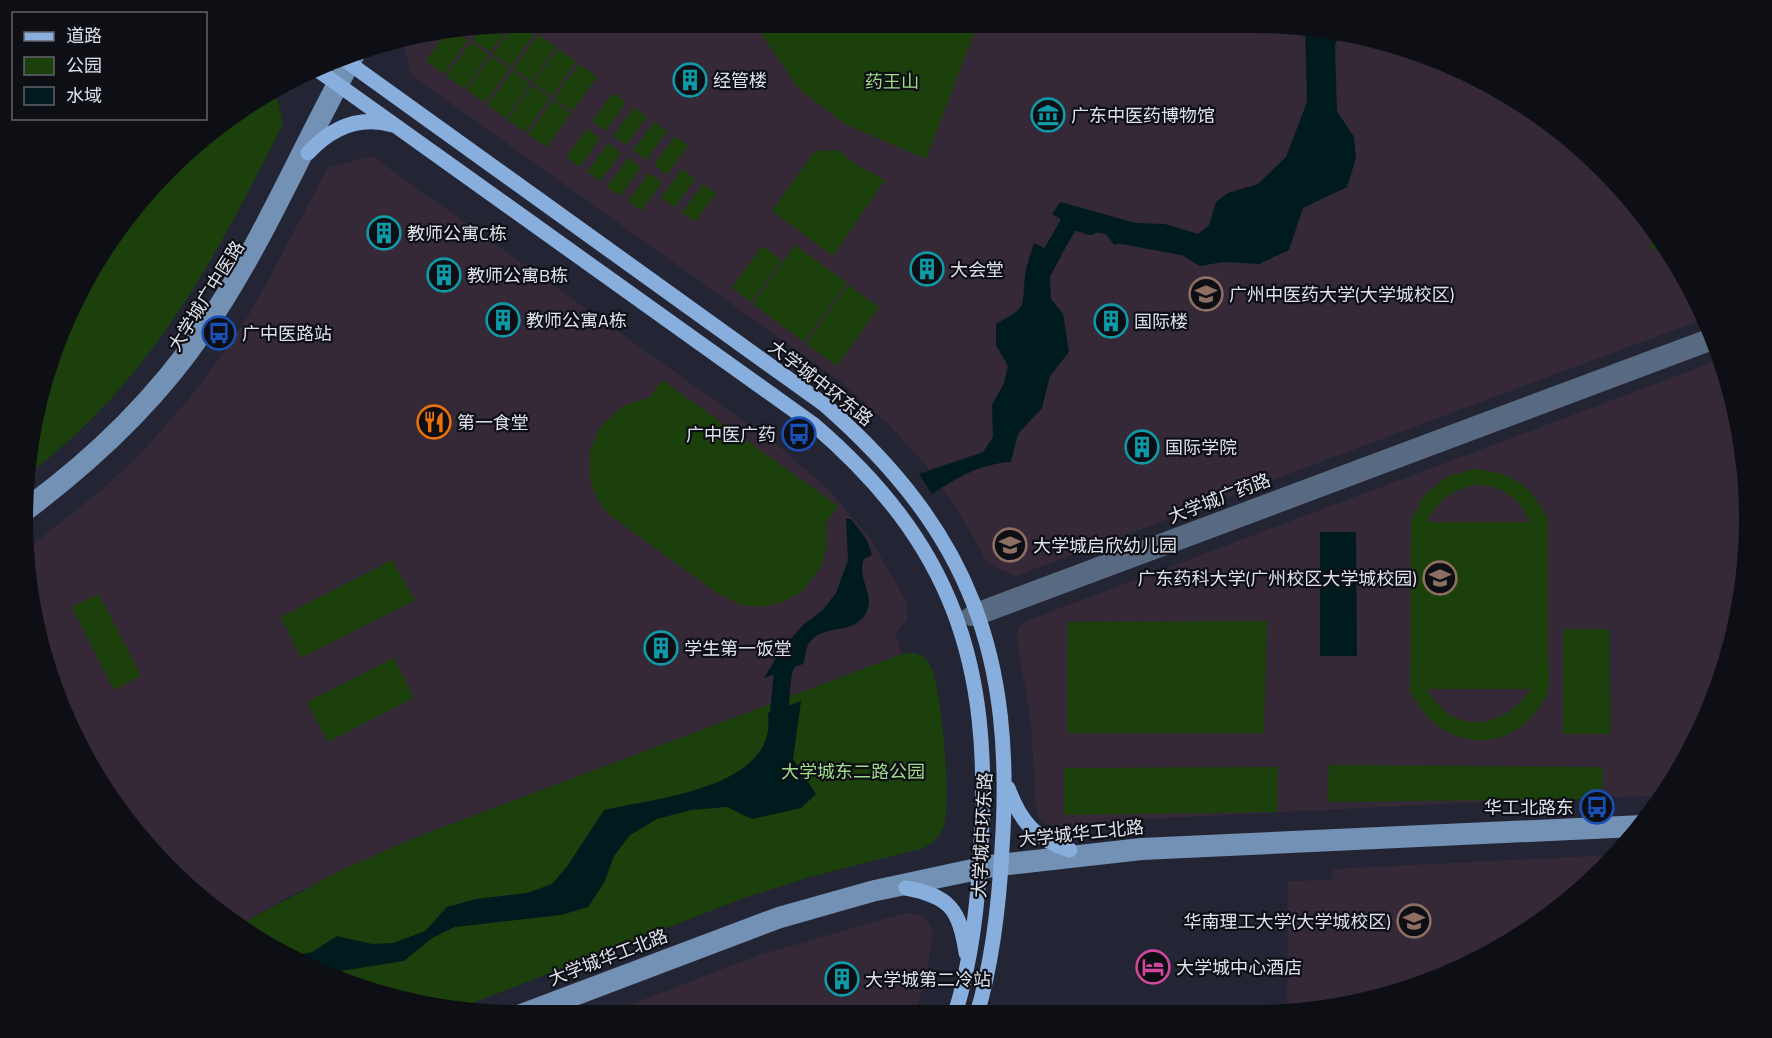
<svg xmlns="http://www.w3.org/2000/svg" width="1772" height="1038" font-family="'Titillium Web','Noto Sans SC',sans-serif">
<style>
.education{fill:#352937}
.green{fill:#1b400b;fill-rule:evenodd}
.water{fill:#001b1e}
.lines{fill:none;stroke-linecap:round;stroke-linejoin:round}
.river{stroke:#001b1e;stroke-width:18}
.tertiary{stroke:#586a81;stroke-width:12}
.secondary{stroke:#7391b5;stroke-width:12}
.primary{stroke:#88aedd;stroke-width:15}
.labels{text-anchor:middle;dominant-baseline:central;stroke-width:4.5;stroke-linejoin:round;paint-order:stroke}
.poi-label{font-size:18px;fill:#dfe1eb;stroke:#0e0f15;text-anchor:start}
.park-label{font-size:18px;fill:#9fdb8a;stroke:#0e0f15}
.street-label{font-size:18px;fill:#dfe1eb;stroke:#0e0f15}
</style>
<rect width="100%" height="100%" fill="#232534"/>
<path class="education" d="M519,23l767,1 127,25 116,57 75,62 62,75 40,75 -690,258 -28,-12 -30,-54 -36,-49 -34,-37 -47,-42 -431,-308 -6,-33z
M372,156l409,292 48,42 42,50 36,62v18l-12,13 7,21 -495,187 -117,55 -53,30 -112,-105 -76,-142 -22,-130 77,-61 35,-33 50,-56 43,-58 24,-38 72,-136z
M1721,359l19,63 9,97 -9,97 -28,93 -47,87 -103,2 -432,22 -73,7 -10,-3 -8,-6 -3,-7 -5,-89 -14,-82 1,-11 5,-7z
M1613,855l-32,37 -80,57 -119,49 -95,16 1,-133 44,-1 1,-11z
M905,913l17,3 8,7 3,10 -7,45 -11,36h-309l153,-59z"/>
<path class="green" d="M515,23h6l14,10 -24,34 -18,-13z
M760,23h218l-52,136 -81,-35 -47,-36 -38,-56z
M511,24l-20,28 -19,-12 8,-11z
M458,33l10,7 -24,34 -18,-13 18,-26z
M538,35l18,12 -24,35 -19,-13z
M471,42l18,13 -24,34 -19,-13z
M558,49l18,13 -24,34 -19,-13z
M491,56l18,13 -24,34 -18,-13z
M579,64l18,13 -24,34 -19,-13z
M512,71l18,13 -24,34 -19,-13z
M532,85l18,13 -24,34 -19,-12z
M276,93l7,31c-68,134 -130,255 -253,349l19,-113 57,-117 111,-118z
M613,93l13,9 -20,29 -14,-10z
M553,100l18,13 -24,34 -19,-13z
M634,107l13,10 -21,28 -13,-9z
M654,122l13,9 -21,29 -13,-10z
M587,129l13,9 -20,29 -14,-10z
M675,136l13,10 -21,29 -13,-10z
M608,143l13,10 -21,28 -13,-9z
M838,150l18,15 29,15 -52,76 -61,-45 43,-60z
M628,158l13,9 -21,29 -13,-9z
M682,169l13,10 -20,28 -14,-9z
M649,173l13,9 -21,29 -13,-10z
M703,184l13,9 -21,29 -13,-10z
M1651,225l18,24h-18z
M795,245l52,38 -43,59 -51,-38z
M762,246l20,14 -31,42 -19,-14z
M848,285l31,22 -42,59 -31,-22z
M662,380l176,126 -12,17 1,20 -5,22 -19,26 -20,11 -24,5 -17,-2 -25,-12 -110,-80 -10,-15 -7,-18v-29l10,-24 23,-21 27,-9z
M1474,469c40,4 56,15 74,51 0,44 0,88 0,132 0,12 3,30 -1,41 -11,27 -41,51 -71,47 -33,-4 -51,-21 -66,-49l1,-171 13,-25 23,-18zM1476,484c27,3 43,13 54,38h-103c11,-23 25,-31 49,-38zM1427,689h103v1c-27,40 -78,46 -103,-1z
M392,560l23,40 -114,58 -20,-41z
M99,594l42,82 -27,14 -42,-83z
M1267,621l-3,112h-197l1,-111z
M1563,629h46l1,105h-47z
M911,653c8,1 15,4 19,12 12,21 21,136 14,160 -3,11 -11,18 -21,23l-113,29 -66,21 -287,111 -98,-20 -116,-57 -6,-6 103,-55 67,-30 495,-187z
M394,658l20,40 -86,44 -21,-40z
M1329,765l274,2 -1,32 -275,3z
M1278,767l-1,45 -213,3v-47z"/>
<path class="water" d="M1305,27l35,7 -5,11 2,66 17,26 2,21 -9,29 -44,21 -14,42 -30,14 -36,-2 -23,4c-32,-18 -47,-36 -86,-21l-8,-11 -28,-4 -26,-16 8,-12 76,21 29,1 33,10 11,-9 7,-23 12,-9 30,-9 28,-27 21,-55z
M1034,243l27,13 -11,21 1,22 12,15 6,38 -19,24 -8,32 -24,26 -7,28c-31,2 -53,15 -79,32l-13,-20 64,-22 10,-15 -1,-32 12,-22 4,-17 -12,-21v-21c33,-19 25,-14 29,-48 1,-11 6,-22 9,-33z
M846,519h5l16,21 5,15 -8,4c-8,20 12,35 2,54 -12,23 -42,10 -56,29 -5,6 -4,15 -7,22l-39,14 17,-28 23,-26 18,-13 14,-18 12,-33z
M1320,532h36l1,124h-37z
M801,701l-8,58 23,35 -15,14 -49,11 -25,-12 -36,3 -34,9 -27,16 -16,21 -10,27 -16,24 -27,8 -106,12 -23,11 -28,23 -76,12 -35,-17 19,-4 25,-16 35,8 21,-1 32,-12 22,-24 29,-8 51,-6 25,-9 14,-16 38,-58c52,-12 175,-22 164,-97z"/>
<g class="lines">
<path class="river" d="M1122,235l59,11
M1041,272l30,-52 19,6
M777,733l6,-62 10,-22"/>
<path class="tertiary" d="M971,620l16,-4 729,-273
M958,621l17,-12 738,-276"/>
<path class="secondary" d="M25,504c67,-49 128,-109 175,-177 58,-85 98,-182 148,-272
M23,518c70,-52 136,-113 185,-186 61,-89 102,-191 155,-284
M510,1014l268,-101 96,-27 116,-25 151,-17 502,-23
M538,1014l243,-92 95,-27 116,-24 150,-17 493,-23"/>
<path class="primary" d="M342,58l483,347c146,128 190,251 177,444 -3,56 -9,111 -25,165
M319,71l494,353c140,120 179,239 168,420 -3,58 -9,115 -26,170
M308,153c23,-25 51,-38 85,-28
M1008,788c12,33 28,52 62,62
M906,888c44,8 54,22 60,65"/>
</g>
<defs>
<symbol id="building-ring" viewBox="-11 -11 22 22"><circle r="9.5" fill="#0e0f15" stroke="#0f9aa8" stroke-width="1.5"/><path d="M-4-6H4V6H1V3H-1V6H-4ZM-2.5-4.3h1.7v1.8h-1.7ZM.8-4.3h1.7v1.8H.8ZM-2.5-1h1.7V.8h-1.7ZM.8-1h1.7V.8H.8Z" fill="#0f9aa8"/></symbol>
<symbol id="museum-ring" viewBox="-11 -11 22 22"><circle r="9.5" fill="#0e0f15" stroke="#0f9aa8" stroke-width="1.5"/><path d="M0-6L6-3V-2H-6V-3ZM-5-1h2V3h-2ZM-1-1h2V3h-2ZM3-1h2V3H3ZM-6 4H6V6H-6Z" fill="#0f9aa8"/></symbol>
<symbol id="university-ring" viewBox="-11 -11 22 22"><circle r="9.5" fill="#0e0f15" stroke="#8d6e63" stroke-width="1.5"/><path d="M0-5L7-2L0 1L-7-2ZM-4 1L0 2.5L4 1V4Q0 6-4 4Z" fill="#8d6e63"/></symbol>
<symbol id="bus-ring" viewBox="-11 -11 22 22"><circle r="9.5" fill="#0e0f15" stroke="#1a4fb4" stroke-width="1.5"/><path d="M-5-6H5V4H4V6H2V4H-2V6H-4V4H-5ZM-3.5-4V0h7V-4ZM-3.5 1.2v1.5H-2V1.2ZM2 1.2v1.5H3.5V1.2Z" fill="#1a4fb4"/></symbol>
<symbol id="restaurant-ring" viewBox="-11 -11 22 22"><circle r="9.5" fill="#0e0f15" stroke="#e8710a" stroke-width="1.5"/><path d="M-5-6h1v4h1v-4h1v4h1v-4h1v5L-1.5 .5V6h-2V.5L-5-1ZM5-6V6H3V1.5H1.5Q1.5-4 5-6Z" fill="#e8710a"/></symbol>
<symbol id="school-ring" viewBox="-11 -11 22 22"><circle r="9.5" fill="#0e0f15" stroke="#8d6e63" stroke-width="1.5"/><path d="M0-5L7-2L0 1L-7-2ZM-4 1L0 2.5L4 1V4Q0 6-4 4Z" fill="#8d6e63"/></symbol>
<symbol id="hotel-ring" viewBox="-11 -11 22 22"><circle r="9.5" fill="#0e0f15" stroke="#d1479c" stroke-width="1.5"/><path d="M-6-4.5h1.5V1H6V5H4.5V3h-9V5H-6ZM-4 0a1.8 1.8 0 1 1 3.6 0ZM.5 0V-2.5h3Q6-2.5 6 0Z" fill="#d1479c"/></symbol>
</defs>
<g fill-rule="evenodd">
<use href="#building-ring" x="671" y="61" width="38" height="38"/>
<use href="#museum-ring" x="1029" y="96" width="38" height="38"/>
<use href="#building-ring" x="365" y="214" width="38" height="38"/>
<use href="#building-ring" x="908" y="250" width="38" height="38"/>
<use href="#building-ring" x="425" y="256" width="38" height="38"/>
<use href="#university-ring" x="1187" y="275" width="38" height="38"/>
<use href="#building-ring" x="484" y="301" width="38" height="38"/>
<use href="#building-ring" x="1092" y="302" width="38" height="38"/>
<use href="#bus-ring" x="200" y="314" width="38" height="38"/>
<use href="#restaurant-ring" x="415" y="403" width="38" height="38"/>
<use href="#bus-ring" x="780" y="415" width="38" height="38"/>
<use href="#building-ring" x="1123" y="428" width="38" height="38"/>
<use href="#school-ring" x="991" y="526" width="38" height="38"/>
<use href="#university-ring" x="1421" y="559" width="38" height="38"/>
<use href="#building-ring" x="642" y="629" width="38" height="38"/>
<use href="#bus-ring" x="1578" y="788" width="38" height="38"/>
<use href="#university-ring" x="1395" y="902" width="38" height="38"/>
<use href="#hotel-ring" x="1134" y="948" width="38" height="38"/>
<use href="#building-ring" x="823" y="960" width="38" height="38"/>
</g>
<g class="labels">
<g class="poi-label">
<text x="713" y="80">经管楼</text>
<text x="1071" y="115">广东中医药博物馆</text>
<text x="407" y="233">教师公寓C栋</text>
<text x="950" y="269">大会堂</text>
<text x="467" y="275">教师公寓B栋</text>
<text x="1229" y="294">广州中医药大学(大学城校区)</text>
<text x="526" y="320">教师公寓A栋</text>
<text x="1134" y="321">国际楼</text>
<text x="242" y="333">广中医路站</text>
<text x="457" y="422">第一食堂</text>
<text x="776" y="434" text-anchor="end">广中医广药</text>
<text x="1165" y="447">国际学院</text>
<text x="1033" y="545">大学城启欣幼儿园</text>
<text x="1417" y="578" text-anchor="end">广东药科大学(广州校区大学城校园)</text>
<text x="684" y="648">学生第一饭堂</text>
<text x="1574" y="807" text-anchor="end">华工北路东</text>
<text x="1391" y="921" text-anchor="end">华南理工大学(大学城校区)</text>
<text x="1176" y="967">大学城中心酒店</text>
<text x="865" y="979">大学城第二冷站</text>
</g>
<g class="park-label">
<text x="892" y="81">药王山</text>
<text x="853" y="771">大学城东二路公园</text>
</g>
<g class="street-label">
<text transform="translate(206 296) rotate(-58)">大学城广中医路</text>
<text transform="translate(821 383) rotate(38)">大学城中环东路</text>
<text transform="translate(1219 498) rotate(-21)">大学城广药路</text>
<text transform="translate(1081 833) rotate(-6)">大学城华工北路</text>
<text transform="translate(982 835) rotate(-87)">大学城中环东路</text>
<text transform="translate(608 957) rotate(-21)">大学城华工北路</text>
</g>
</g>
<path d="M0 0H1772V1038H0ZM519 33H1253A486 486 0 0 1 1739 519V519A486 486 0 0 1 1253 1005H519A486 486 0 0 1 33 519V519A486 486 0 0 1 519 33Z" fill="#0e0f15" fill-rule="evenodd"/>
<rect x="12" y="12" width="195" height="108" fill="#0e0f15" stroke="#62636b" stroke-width="1.5"/>
<rect x="24" y="32" width="30" height="9" fill="#88aedd" stroke="#62636b" stroke-width="1.5"/>
<text x="66" y="42" font-size="18" fill="#dfe1eb">道路</text>
<rect x="24" y="57" width="30" height="18" fill="#1b400b" stroke="#62636b" stroke-width="1.5"/>
<text x="66" y="72" font-size="18" fill="#dfe1eb">公园</text>
<rect x="24" y="87" width="30" height="18" fill="#001b1e" stroke="#62636b" stroke-width="1.5"/>
<text x="66" y="102" font-size="18" fill="#dfe1eb">水域</text>
</svg>
